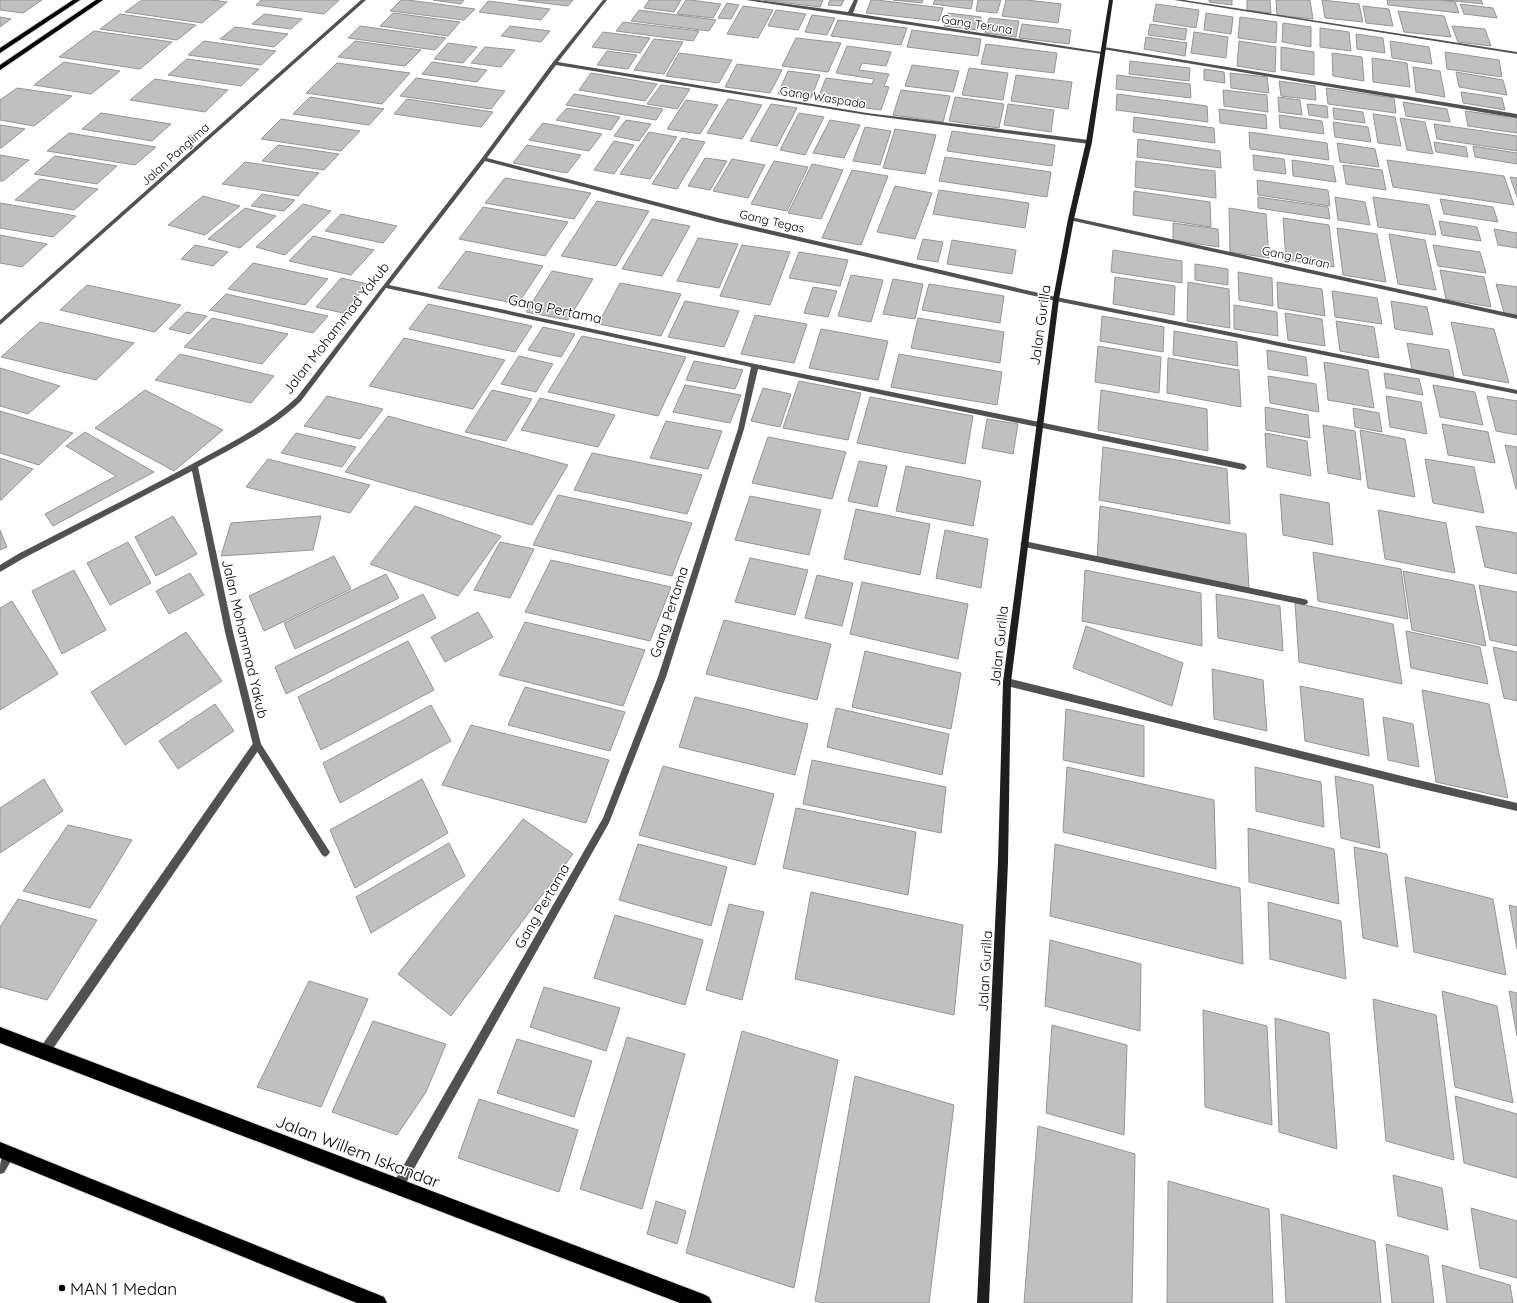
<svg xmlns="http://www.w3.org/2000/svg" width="1517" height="1303" font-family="Quicksand,sans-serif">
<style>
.building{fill:#c0c0c0;stroke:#959595}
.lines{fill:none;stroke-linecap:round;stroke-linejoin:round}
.primary-casing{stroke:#dbdbdb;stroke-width:2}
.highway-casing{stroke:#dbdbdb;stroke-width:2}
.lane{fill:#515151;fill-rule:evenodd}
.street{fill:#515151;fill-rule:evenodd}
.secondary{fill:#1e1e1e;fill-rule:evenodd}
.primary{fill:#000;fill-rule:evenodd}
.highway{fill:#000;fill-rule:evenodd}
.poi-dot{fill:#000;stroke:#fff;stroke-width:1.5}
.labels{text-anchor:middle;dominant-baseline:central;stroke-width:3;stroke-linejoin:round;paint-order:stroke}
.far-street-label{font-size:12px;fill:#000;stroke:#fff}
.street-label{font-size:14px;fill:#000;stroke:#fff}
.near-street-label{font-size:17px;fill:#000;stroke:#fff}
.near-poi-label{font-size:17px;fill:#000;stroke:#fff;text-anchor:start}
</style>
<rect width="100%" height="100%" fill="#fff"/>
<path class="building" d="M0,0h42l-19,13 -23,-3z
M142,0h70l15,2 -25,21 -77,-11z
M261,0h78l-15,14 -68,-9z
M401,0h7l67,9 -11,11 -74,-9z
M433,0h31l-3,4z
M518,0h55l-5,6z
M649,0h32l-7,12 -30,-4z
M686,0h4l31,4 -8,14 -36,-4z
M763,0h60l-3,7z
M830,0h14l-3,6 -13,-1z
M871,0h6l66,8 -4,13 -73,-8z
M893,0h30l-1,3z
M935,0h38l-2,9 -38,-5z
M978,0h23l-4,13 -21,-2z
M1006,0h21l34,4 -3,19 -56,-7z
M1209,0h23v5l-23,-3z
M1247,0h23l1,13 -24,-3z
M1276,0h34l3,19 -36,-4z
M1322,0l37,4 4,18 -38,-4z
M1387,0h52l16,2 4,11 -71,-8z
M1445,0h36l2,4z
M488,1l62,8 -9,11 -62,-8z
M727,3l12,2 -8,14 -13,-1z
M1156,4l43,6 -3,18 -43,-7z
M1460,4l33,4 4,10 -33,-4z
M743,6l30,4 -15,28 -31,-4z
M1363,6l26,3 4,17 -27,-3z
M639,10l77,10 -7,11 -78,-10z
M776,10l30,4 -8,16 -30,-4z
M1398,11l46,5 7,21 -47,-5z
M393,13l67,9 -12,14 -68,-10z
M948,13l33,4 -3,13 -34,-4z
M1206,13l27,4 -2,17 -27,-4z
M120,14l76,11 -19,15 -77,-11z
M264,14l38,5 -11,10 -39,-5z
M812,15l23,3 -8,17 -22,-3z
M0,17l11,2 -11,8z
M1240,17l37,5 -1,21 -38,-5z
M989,18l30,3 -3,16 -31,-4z
M838,20l69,8 -6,17 -70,-9z
M623,22l76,9 -6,10 -77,-10z
M1283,23l28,4v20l-29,-5z
M1022,24l49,6 -2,14 -50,-6z
M1150,24l37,5 -2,11 -37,-5z
M360,26l86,12 -11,12 -87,-12z
M510,26l40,5 -9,11 -40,-6z
M1452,26l33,3 6,17 -33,-4z
M235,27l53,7 -14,13 -54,-8z
M1320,28l29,4 2,19 -31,-4z
M912,30l69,9 -3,17 -71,-9z
M94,31l78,11 -32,27 -81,-12z
M603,32l47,6 -10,15 -48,-6z
M1194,32l34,5 -2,21 -35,-5z
M1356,34l27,4 2,15 -28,-4z
M1146,37l41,6 -2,13 -41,-7z
M796,38l45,5 -13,29 -46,-6z
M654,39l29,3 -19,32 -30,-4z
M204,41l72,10 -15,14 -73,-10z
M355,41l66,9 -16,16 -67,-9z
M1239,41l37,6 -1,25 -38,-6z
M1390,41l39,6 3,17 -40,-6z
M448,43l29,4 -14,16 -29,-4z
M986,44l71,9 -3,20 -73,-9z
M847,46l44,6 -5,14 -24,-3 -3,7 30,4 -5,12 5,1 -8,23 -64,-9 9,-23 46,6 2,-5 -38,-6z
M485,47l30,3 -14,17 -30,-4z
M1281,47l33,5v23l-33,-5z
M607,51l30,4 -9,14 -31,-4z
M1445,52l54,8 3,17 -55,-8z
M679,53l53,7 -13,23 -53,-7z
M1332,53l30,4 2,24 -31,-5z
M1372,58l35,5 3,24 -37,-5z
M187,59l72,10 -18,17 -73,-11z
M1130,61l60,7 -1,13 -60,-7z
M64,62l56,9 -29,23 -57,-9z
M432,62l55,8 -10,12 -55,-8z
M337,63l73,10 -28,31 -76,-11z
M737,64l45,6 -12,23 -45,-6z
M912,65l47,6 -6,21 -48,-6z
M1413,67l27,4 5,26 -29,-5z
M969,68l39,5 -5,27 -41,-5z
M1204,69l20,3 1,11 -21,-3z
M788,71l32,4 -9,23 -33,-4z
M1456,72l47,8 4,15 -48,-8z
M591,73l66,11 -12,17 -66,-11z
M1230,73l37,4 2,16 -38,-5z
M1016,75l56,7 -4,27 -57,-8z
M1117,75l73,9 1,14 -75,-9z
M416,78l89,13 -14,18 -91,-13z
M155,79l73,11 -23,22 -75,-12z
M1279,81l36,5 1,14 -35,-4z
M661,85l29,4 -13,20 -30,-5z
M17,88l55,8 -38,30 -34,-6v-20z
M1326,88l68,10 2,15 -68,-9z
M901,90l49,6 -7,26 -50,-7z
M1223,90l44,5 1,17 -44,-6z
M1461,92l41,6 3,12 -42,-7z
M574,94l89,15 -7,11 -90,-15z
M1117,94l90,12 1,16 -92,-12z
M310,97l74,12 -15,16 -76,-11z
M955,97l49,7 -5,24 -50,-7z
M1278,97l22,3 2,15 -23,-3z
M407,99l86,13 -12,15 -87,-13z
M728,99l34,6 -20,34 -35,-6z
M686,100l32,5 -18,29 -33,-5z
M1403,102l44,7 3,13 -44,-6z
M771,104l26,4 -20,38 -27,-5z
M1008,104l46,6 -3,22 -47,-7z
M1307,104l20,2 1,12 -19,-3z
M567,108l53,9 -9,13 -55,-10z
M1333,108l30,4 2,11 -31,-4z
M1219,109l47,6 1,14 -47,-6z
M1465,111l52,7v15l-49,-7z
M101,113l70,11 -19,17 -70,-12z
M799,113l25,4 -19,38 -25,-5z
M1373,114l22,3 6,29 -23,-3z
M1279,115l43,6 2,13 -44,-6z
M1134,117l80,11 1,15 -82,-11z
M1400,118l25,4 8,32 -26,-4z
M281,119l79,12 -19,20 -80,-12z
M626,120l25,4 -12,17 -25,-5z
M830,120l30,5 -16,33 -31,-5z
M1333,122l35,5 3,15 -36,-5z
M543,123l59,11 -13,17 -60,-11z
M1434,124l83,12v15l-80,-12z
M0,125l25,4 -24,19h-1z
M865,127l26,4 -11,34 -27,-4z
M895,129l41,6 -11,39 -42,-6z
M952,131l103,14 -3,21 -105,-15z
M649,132l28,5 -27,42 -30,-5z
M1249,132l78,11 2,17 -79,-11z
M69,133l87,14 -21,18 -88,-14z
M682,138l23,4 -28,47 -25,-5z
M1138,139l82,12 1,17 -84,-11z
M614,141l20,4 -20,29 -20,-4z
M1434,142l32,5 2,10 -32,-5z
M1337,143l38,6 4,18 -39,-5z
M278,145l61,9 -15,16 -62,-9z
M527,145l54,10 -14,18 -54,-10z
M1473,146l44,7v11l-42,-7z
M0,155l29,5 -26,21h-3z
M1253,155l31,4 2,15 -32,-4z
M55,156l62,10 -20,18 -63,-10z
M945,157l106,15 -4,25 -108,-16z
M705,158l22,3 -17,29 -22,-4z
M732,159l33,6 -17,33 -35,-7z
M1292,160l41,6 3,16 -43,-6z
M1387,160l117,16 10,29 -121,-18z
M774,161l34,6 -21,44 -36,-7z
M1136,161l79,10 1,27 -81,-11z
M245,162l74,11 -21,23 -76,-12z
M812,164l31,6 -22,49 -33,-6z
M1343,165l39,5 4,20 -40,-6z
M852,170l36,6 -27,69 -39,-7z
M1510,177l7,1v19z
M505,178l86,15 -17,26 -89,-16z
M40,179l58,10 -24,21 -59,-10z
M1257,180l71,10 2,16 -72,-11z
M895,186l37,7 -17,46 -38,-7z
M939,190l90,13 -4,25 -92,-14z
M1134,191l76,11 1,25 -78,-12z
M262,194l33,6 -11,11 -33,-5z
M203,196l37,10 -35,29 -37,-10z
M1258,197l70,10 2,12 -72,-11z
M1335,197l30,5 5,23 -32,-5z
M1373,197l56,8 7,30 -58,-8z
M1440,199l53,8 5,15 -54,-8z
M597,201l52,10 -33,55 -55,-10z
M0,203l76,13 -23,21 -53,-9z
M303,204l28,7 -46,44 -29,-8z
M483,207l85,15 -23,34 -86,-17z
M245,208l31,8 -36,32 -32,-9z
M1229,208l37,6 3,44 -39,-6z
M341,214l56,12 -14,17 -58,-12z
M1283,218l46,7 5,42 -48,-7z
M652,219l38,7 -28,50 -40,-7z
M1439,221l38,6 4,14 -39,-6z
M1173,223l45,6 1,18 -46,-7z
M1337,228l40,6 9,48 -43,-7z
M1494,229l23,4v15l-19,-3z
M1389,234l36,6 11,50 -38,-6z
M0,235l47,9 -25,23 -22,-4z
M313,236l61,14 -23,25 -62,-14z
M698,238l40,6 -19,44 -42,-7z
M923,239l20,3 -5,20 -21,-3z
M952,240l64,10 -4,24 -65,-10z
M195,245l33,7 -15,14 -32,-7z
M742,245l48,7 -20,53 -50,-9z
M1433,245l47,7 6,21 -48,-7z
M1113,250l69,11v22l-71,-11z
M466,251l77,15 -25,38 -80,-16z
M799,252l49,8 -8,26 -51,-8z
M253,263l75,16 -23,26 -77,-16z
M1195,264l33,5v16l-33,-5z
M1440,270l44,7 7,30 -45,-8z
M552,271l41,8 -25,41 -42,-8z
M1238,272l34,6 1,28 -34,-6z
M851,275l32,5 -12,42 -33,-6z
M1115,277l60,9 -1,29 -61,-11z
M341,278l27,6 -25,29 -27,-6z
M893,279l30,5 -8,35 -32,-5z
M1188,282l41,7 1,39 -43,-7z
M1277,282l45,7 3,27 -47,-8z
M620,283l61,11 -20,42 -63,-12z
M929,284l75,12 -4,27 -78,-13z
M1496,284l21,3v28l-13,-2z
M87,285l94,20 -26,27 -95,-22z
M813,287l24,4 -9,26 -24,-4z
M1332,291l45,7 5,26 -47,-7z
M226,294l102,22 -15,17 -103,-23z
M685,301l54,10 -15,36 -56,-10z
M1391,301l36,6 6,28 -38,-6z
M428,304l104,22 -17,26 -106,-23z
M1234,305l43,7 1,24 -44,-7z
M186,312l21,4 -17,18 -21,-5z
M1285,313l37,6 3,27 -37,-6z
M755,315l52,9 -13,39 -53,-9z
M1102,316l62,11 -1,25 -63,-11z
M212,318l76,16 -26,30 -78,-17z
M918,318l86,14 -4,31 -89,-15z
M1336,321l38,6 5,31 -39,-7z
M40,322l94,21 -38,37 -95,-23z
M1451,322l43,7 15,54 -46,-8z
M543,327l32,7 -14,23 -33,-7z
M821,329l67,12 -10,39 -69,-12z
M1174,331l63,11 1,24 -65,-11z
M582,336l104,21 -28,59 -110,-24z
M404,338l101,22 -32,49 -104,-23z
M1407,343l42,7 5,27 -42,-7z
M1098,346l63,11 -2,36 -64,-11z
M1267,350l39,7 2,19 -40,-7z
M180,354l94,22 -23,27 -96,-23z
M899,354l103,18 -5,33 -106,-18z
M519,356l34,8 -17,28 -35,-8z
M1168,358l71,12 2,37 -74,-14z
M694,361l49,9 -8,19 -49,-9z
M1324,362l44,8 6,38 -46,-8z
M0,368l60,18 -32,28 -28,-8z
M1384,373l35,6 4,16 -37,-7z
M1268,376l48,8 3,28 -49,-9z
M799,381l62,12 -13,47 -65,-12z
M685,385l56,10 -11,28 -57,-11z
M1433,385l42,7 8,33 -43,-8z
M763,388l28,6 -11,33 -29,-6z
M145,390l78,40 -49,41 -79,-43z
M492,390l40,9 -26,42 -41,-9z
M1101,390l106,19 1,42 -110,-21z
M327,396l56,13 -23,30 -56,-13z
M1386,396l35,6 6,32 -37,-7z
M1487,396l30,5v34l-21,-4z
M870,397l103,19 -8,48 -108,-21z
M540,398l75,17 -17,32 -77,-17z
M1265,407l43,8 2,23 -44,-8z
M1353,408l26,5 3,19 -27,-5z
M0,411l73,22 -34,32 -39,-12z
M388,416l180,49 -36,60 -187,-53z
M987,419l31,5 -5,30 -31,-6z
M666,421l56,10 -14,38 -58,-11z
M1442,424l46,8 7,31 -47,-8z
M1323,425l32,6 6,49 -33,-7z
M1360,430l45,9 10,58 -47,-9z
M85,432l69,40 -101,54 -8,-12 71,-38 -50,-30z
M296,433l60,14 -14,20 -61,-14z
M1265,433l42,8 4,35 -44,-9z
M768,437l78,15 -14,47 -80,-16z
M1505,445l12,2v42h-1z
M1103,447l124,22 3,55 -131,-24z
M592,453l110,22 -15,39 -113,-24z
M0,458l33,11 -32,31h-1z
M268,459l102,26 -20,28 -104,-26z
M1425,459l49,8 10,46 -51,-10z
M859,461l28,5 -10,41 -29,-6z
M906,466l75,15 -8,45 -77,-15z
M1280,494l49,9 4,42 -50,-10z
M558,495l134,28 -20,53 -139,-31z
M750,496l71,14 -12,45 -74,-15z
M415,506l86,30 -43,60 -88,-32z
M1100,506l146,28 3,55 -152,-29z
M856,509l74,15 -10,51 -76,-16z
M1378,510l68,13 9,50 -70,-14z
M173,516l24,38 -41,22 -21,-39z
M321,516l-8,34 -92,6 10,-33z
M1476,526l41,7v41l-32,-7z
M0,530l7,17 -7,3z
M945,530l43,9 -7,49 -45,-10z
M128,542l23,41 -41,22 -23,-42z
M500,542l34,7 -24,49 -36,-8z
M1313,552l88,17 7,50 -90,-18z
M334,556l17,33 -87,42 -15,-35z
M750,558l58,12 -13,45 -60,-13z
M551,560l120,27 -21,54 -125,-29z
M74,570l32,60 -44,24 -30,-63z
M1085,570l116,23 1,53 -120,-25z
M1403,571l71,14 12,61 -74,-16z
M190,573l14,22 -35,19 -13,-23z
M386,574l13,24 -104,51 -11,-26z
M817,575l36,8 -11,43 -37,-8z
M862,582l106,22 -10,55 -108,-25z
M1479,585l38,7v54l-27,-6z
M423,594l13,24 -150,76 -11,-27z
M1216,594l64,12 3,45 -65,-13z
M12,601l46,73 -58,36v-102z
M1295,603l98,21 9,60 -103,-22z
M478,612l15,25 -48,25 -14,-25z
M724,620l107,24 -14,56 -111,-26z
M525,622l120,28 -22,56 -124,-31z
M1086,626l97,37 -11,43 -99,-38z
M1406,631l74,16 8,37 -77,-16z
M186,632l36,49 -97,64 -34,-53z
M408,641l26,49 -113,60 -23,-53z
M1493,647l24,5v49l-13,-3z
M865,651l96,22 -10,56 -99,-22z
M1212,669l51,11 4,51 -53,-12z
M1300,686l63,13 6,57 -64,-15z
M525,687l100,25 -15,39 -102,-26z
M1422,690l67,14 19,94 -72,-16z
M695,697l113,27 -13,51 -116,-28z
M215,704l19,27 -56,38 -19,-28z
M431,705l20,36 -111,62 -17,-40z
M836,708l113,26 -7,41 -115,-28z
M1066,709l78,17v51l-81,-17z
M1383,717l30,7 6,43 -31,-7z
M471,725l138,35 -23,63 -144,-38z
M812,760l134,27 -5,46 -138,-29z
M663,766l111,28 -19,71 -116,-30z
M1067,767l147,33 2,69 -153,-37z
M1255,767l66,15 3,45 -68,-16z
M1335,776l38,9 7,63 -39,-10z
M44,779l19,32 -63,42v-45z
M422,779l26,54 -93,55 -25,-58z
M796,808l120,24 -8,63 -125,-27z
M523,819l50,35 -122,162 -53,-42z
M68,825l64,15 -42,68 -67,-17z
M1248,828l86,21 5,55 -90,-22z
M449,843l16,33 -94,57 -15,-36z
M638,844l89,23 -16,59 -92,-26z
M1055,844l185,44 3,76 -193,-48z
M1354,847l33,7 11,93 -35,-9z
M1405,877l88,22 13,76 -92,-23z
M811,892l152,33 -9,90 -159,-36z
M18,899l79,21 -50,80 -47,-13v-60z
M1268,902l73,19 5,58 -76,-20z
M729,904l35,8 -22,88 -36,-10z
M1509,905l8,2v42z
M615,915l88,25 -18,65 -91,-27z
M1050,940l91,24 -1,67 -95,-25z
M309,981l59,18 -47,108 -64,-20z
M544,987l76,21 -14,43 -76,-24z
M1442,991l55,15 16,97 -58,-16z
M1509,991l8,2v43z
M1373,999l63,16 18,145 -68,-19z
M1203,1010l64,16 5,99 -67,-18z
M1275,1018l54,15 8,116 -58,-17z
M373,1021l73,23 -20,48 -29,43 -65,-23z
M1052,1025l75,20 -3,90 -78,-22z
M742,1031l96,29 -44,228 -108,-35z
M627,1037l58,17 -43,155 -62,-20z
M517,1039l75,22 -18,56 -77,-24z
M855,1076l99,29 -25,198h-107l-7,-2z
M1455,1096l62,18v64l-53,-15z
M479,1099l99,31 -19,62 -101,-34z
M1038,1126l97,28 -3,149h-108z
M1393,1175l49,13 6,42 -50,-14z
M1168,1181l101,28 4,94h-106z
M656,1201l30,10 -9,33 -30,-10z
M1471,1208l46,13v57l-37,-10z
M1281,1214l94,27 6,62h-95z
M1386,1244l42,12 6,47h-42z
M1442,1265l68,20 3,18h-66z"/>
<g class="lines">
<defs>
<path id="primary" d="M73,0h7l-80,53v-5z
M96,0h7l-103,70v-5z"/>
<path id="highway" d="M0,1027l703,267 6,3 3,6h-32l-680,-260z
M0,1142l384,155 3,6h-30l-357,-145z"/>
</defs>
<use href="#primary" class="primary-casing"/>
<use href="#highway" class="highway-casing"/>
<path class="lane" d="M257,741l3,1 1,3 -1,3 -212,308 -4,1 -4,-1 -1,-4 1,-4 214,-306z"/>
<path class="street" d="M361,0h5l-366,325v-5z
M603,0h4l-49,62 309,51 222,27 3,2 -3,2 -222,-29 -311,-50 -69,93 231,60 338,79 461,93v4l-461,-93 -339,-79 -232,-61 -96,124 366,79 489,100 3,3 -3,3 -486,-101 -14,60 -78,248 -57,146 -207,367 -4,1 -4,-1 -1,-4 1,-4 209,-364 55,-141 80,-248 13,-62 -365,-79 -85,113c-29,28 -67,46 -103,66l35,165 28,112 67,105 2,3 -2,3 -3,2 -3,-2 -69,-110 -28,-113 -33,-161 -168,87 -24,14v-7l18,-11c58,-30 117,-59 174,-90 36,-20 74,-38 105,-67l185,-239 71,-96z
M746,0h12l90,12 6,-12h4l-5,13 249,39 2,1 -2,1z
M1174,0h10l333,52v2z
M1104,47l413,67v4l-415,-69v-2z
M1071,217l446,98v4l-448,-99 -1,-1z
M1024,541l280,58 3,1 1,2 -1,2 -3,1 -280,-58 -4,-3z
M1007,678l407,101 103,24v8l-103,-24 -407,-101 -3,-1 -1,-3 1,-3z
M10,1149l4,1 1,4 -11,19 -4,1c0,-10 0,-21 10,-25z"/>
<path class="secondary" d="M1109,0h4l-21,142 -18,77 -15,80 -48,383 -3,180 -19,441h-12l21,-441 5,-180 50,-383 15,-80 18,-77z"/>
<use href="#primary" class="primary"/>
<use href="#highway" class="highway"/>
</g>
<circle class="poi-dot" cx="62" cy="1288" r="4"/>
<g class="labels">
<g class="far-street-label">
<text transform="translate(977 24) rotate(9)">Gang Teruna</text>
<text transform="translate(823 97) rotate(9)">Gang Waspada</text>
<text transform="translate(175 154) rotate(-42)">Jalan Panglima</text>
<text transform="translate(772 221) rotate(13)">Gang Tegas</text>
<text transform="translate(1296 257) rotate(12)">Gang Pairan</text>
</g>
<g class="street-label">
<text transform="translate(555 309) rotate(12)">Gang Pertama</text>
<text transform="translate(1040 325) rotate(-82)">Jalan Gurilla</text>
<text transform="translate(336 328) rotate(-52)">Jalan Mohammad Yakub</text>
<text transform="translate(669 612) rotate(-72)">Gang Pertama</text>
<text transform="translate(245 639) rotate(77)">Jalan Mohammad Yakub</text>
<text transform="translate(999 646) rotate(-84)">Jalan Gurilla</text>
<text transform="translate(542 906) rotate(-60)">Gang Pertama</text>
<text transform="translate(985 971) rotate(-87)">Jalan Gurilla</text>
</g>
<g class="near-street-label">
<text transform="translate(358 1151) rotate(21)">Jalan Willem Iskandar</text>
</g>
<g class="near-poi-label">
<text x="70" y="1288">MAN 1 Medan</text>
</g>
</g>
</svg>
